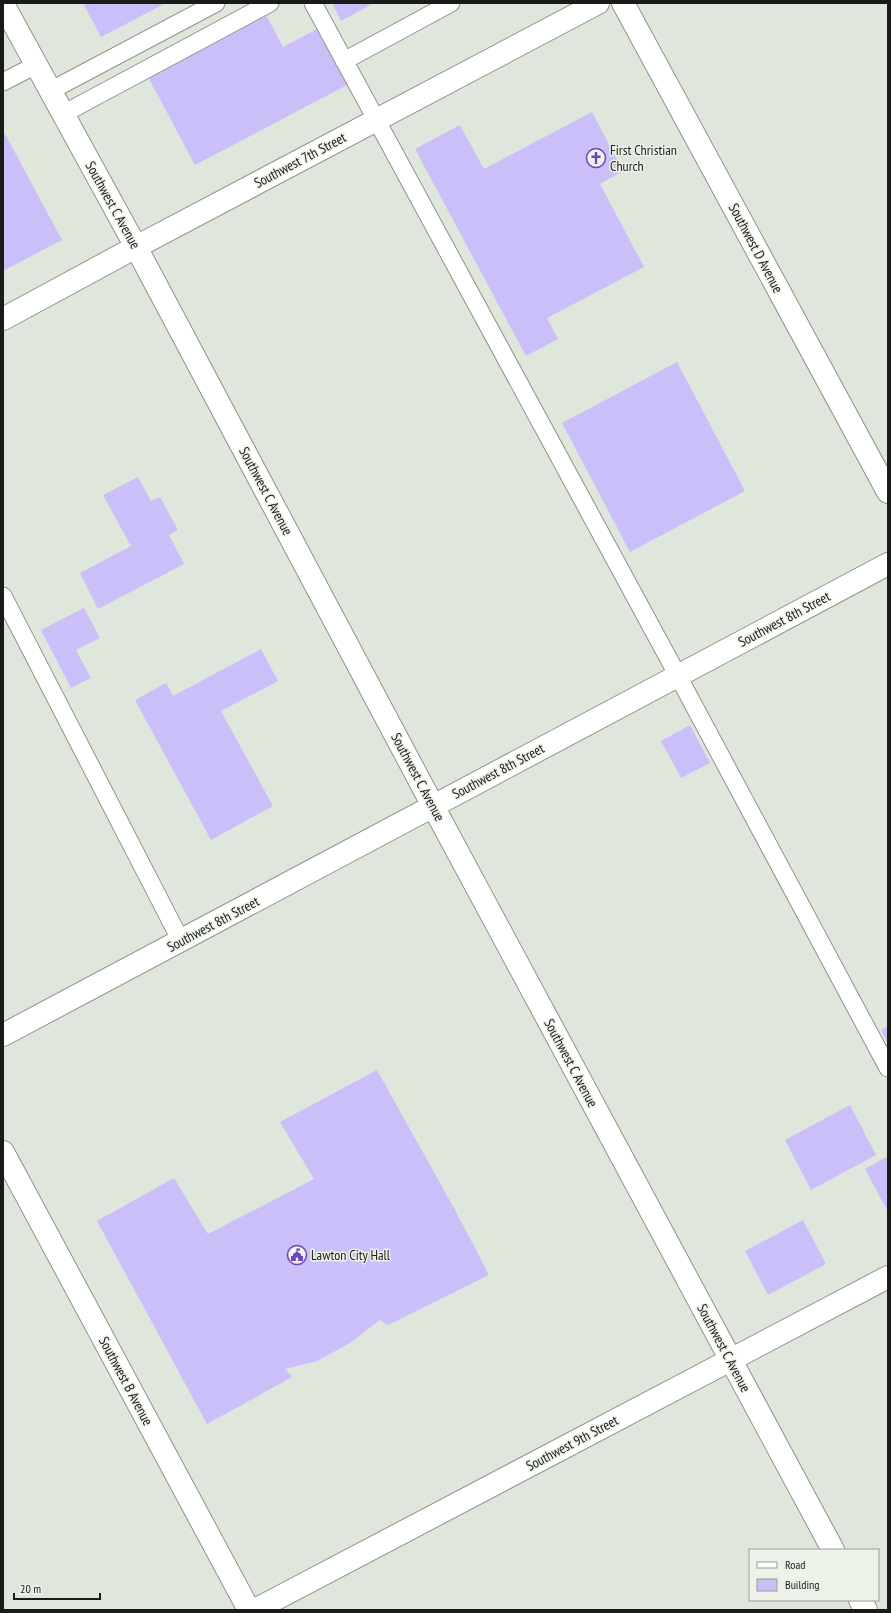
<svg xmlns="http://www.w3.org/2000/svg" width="891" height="1613" font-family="'PT Sans Narrow',sans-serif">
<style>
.building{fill:#cbbffa}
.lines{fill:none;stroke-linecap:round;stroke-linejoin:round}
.lane-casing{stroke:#8f948b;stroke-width:19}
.street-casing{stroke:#8f948b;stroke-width:24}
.secondary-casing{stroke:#8f948b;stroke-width:24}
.lane{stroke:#fff;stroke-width:17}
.street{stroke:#fff;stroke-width:22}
.secondary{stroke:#fff;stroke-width:22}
.labels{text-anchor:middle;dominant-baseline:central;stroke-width:3;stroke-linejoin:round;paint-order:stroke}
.poi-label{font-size:14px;fill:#191b17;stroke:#edf3e9;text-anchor:start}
.street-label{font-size:14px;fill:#191b17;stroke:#edf3e9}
</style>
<rect width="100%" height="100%" fill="#dfe6dc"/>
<path class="building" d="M83,3h83l-65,34z
M332,3h42l-33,18z
M266,15l17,32 34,-18 30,56 -152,80 -47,-88z
M592,112l31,59 -23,13 44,83 -97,51 11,21 -32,17 -111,-207 45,-24 24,44z
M5,134l57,106 -59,31v-136z
M677,362l68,129 -115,61 -68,-129z
M138,477l13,24 9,-4 18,33 -9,5 15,29 -86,45 -18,-36 51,-27 -28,-51z
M84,608l16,30 -24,12 15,28 -20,10 -30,-58z
M261,649l17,32 -57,30 52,95 -62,34 -76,-140 31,-17 7,13z
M690,725l20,38 -29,15 -20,-37z
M888,1026v18l-7,-14z
M377,1070l78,140 34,65 -101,50 -8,-5 -30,23 -33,18 -32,8 7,8 -85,47 -110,-203 77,-43 34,56 106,-55 -34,-57z
M850,1105l26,50 -65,35 -26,-50z
M888,1156v56l-23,-43z
M803,1220l23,44 -58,31 -23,-44z"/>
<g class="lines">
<defs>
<path id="lane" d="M313,3l365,673 210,392
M344,61l107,-58
M3,82l33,-17
M50,91l166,-88
M63,114l207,-111
M3,596l178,345"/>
<path id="street" d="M3,319l133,-72 462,-244
M3,1035l885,-471
M255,1610l633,-333"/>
<path id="secondary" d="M623,3l265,489
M3,4l133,243 297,559 400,744
M3,1152l246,458
M860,1600l6,10"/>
</defs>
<use href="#lane" class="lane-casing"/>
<use href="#street" class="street-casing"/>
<use href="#secondary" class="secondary-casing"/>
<use href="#lane" class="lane"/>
<use href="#street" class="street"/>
<use href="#secondary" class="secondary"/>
</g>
<defs>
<symbol id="church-ring" viewBox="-11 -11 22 22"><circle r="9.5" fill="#edf3e9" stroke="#6c45bd" stroke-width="1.5"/><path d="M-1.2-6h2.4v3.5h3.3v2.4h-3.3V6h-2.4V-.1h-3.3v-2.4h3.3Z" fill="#6c45bd"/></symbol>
<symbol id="civic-ring" viewBox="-11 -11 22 22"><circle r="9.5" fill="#edf3e9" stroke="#6c45bd" stroke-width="1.5"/><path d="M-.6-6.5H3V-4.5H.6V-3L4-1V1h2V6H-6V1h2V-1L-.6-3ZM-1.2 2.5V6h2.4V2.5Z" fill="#6c45bd"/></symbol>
</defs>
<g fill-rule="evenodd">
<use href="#church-ring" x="585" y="147" width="22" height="22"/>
<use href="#civic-ring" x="286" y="1244" width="22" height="22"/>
</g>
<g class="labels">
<g class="poi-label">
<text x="610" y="150">First Christian<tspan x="610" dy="16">Church</tspan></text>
<text x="311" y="1255">Lawton City Hall</text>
</g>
<g class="street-label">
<text transform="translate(300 160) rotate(-28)">Southwest 7th Street</text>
<text transform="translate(113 205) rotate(61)">Southwest C Avenue</text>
<text transform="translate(756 248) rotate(62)">Southwest D Avenue</text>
<text transform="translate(266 491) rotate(62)">Southwest C Avenue</text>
<text transform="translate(784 619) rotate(-28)">Southwest 8th Street</text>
<text transform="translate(498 771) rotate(-28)">Southwest 8th Street</text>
<text transform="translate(418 777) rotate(62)">Southwest C Avenue</text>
<text transform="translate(213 924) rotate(-28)">Southwest 8th Street</text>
<text transform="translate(571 1063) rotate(62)">Southwest C Avenue</text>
<text transform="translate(724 1348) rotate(62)">Southwest C Avenue</text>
<text transform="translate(126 1381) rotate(62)">Southwest B Avenue</text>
<text transform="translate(572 1443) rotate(-28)">Southwest 9th Street</text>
</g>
</g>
<rect width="891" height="1613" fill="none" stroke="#191b17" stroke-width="8"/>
<rect x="749" y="1549" width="130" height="52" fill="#edf3e9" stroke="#989d95"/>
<rect x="757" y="1562" width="20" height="6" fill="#ffffff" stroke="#989d95"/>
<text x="785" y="1569" font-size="12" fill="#191b17">Road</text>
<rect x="757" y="1579" width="20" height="12" fill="#cbbffa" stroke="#989d95"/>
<text x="785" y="1589" font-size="12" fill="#191b17">Building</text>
<path d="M14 1593v6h86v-6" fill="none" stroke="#191b17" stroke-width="2"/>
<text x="20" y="1593" font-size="12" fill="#191b17" stroke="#edf3e9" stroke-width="3" paint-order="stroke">20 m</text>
</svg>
